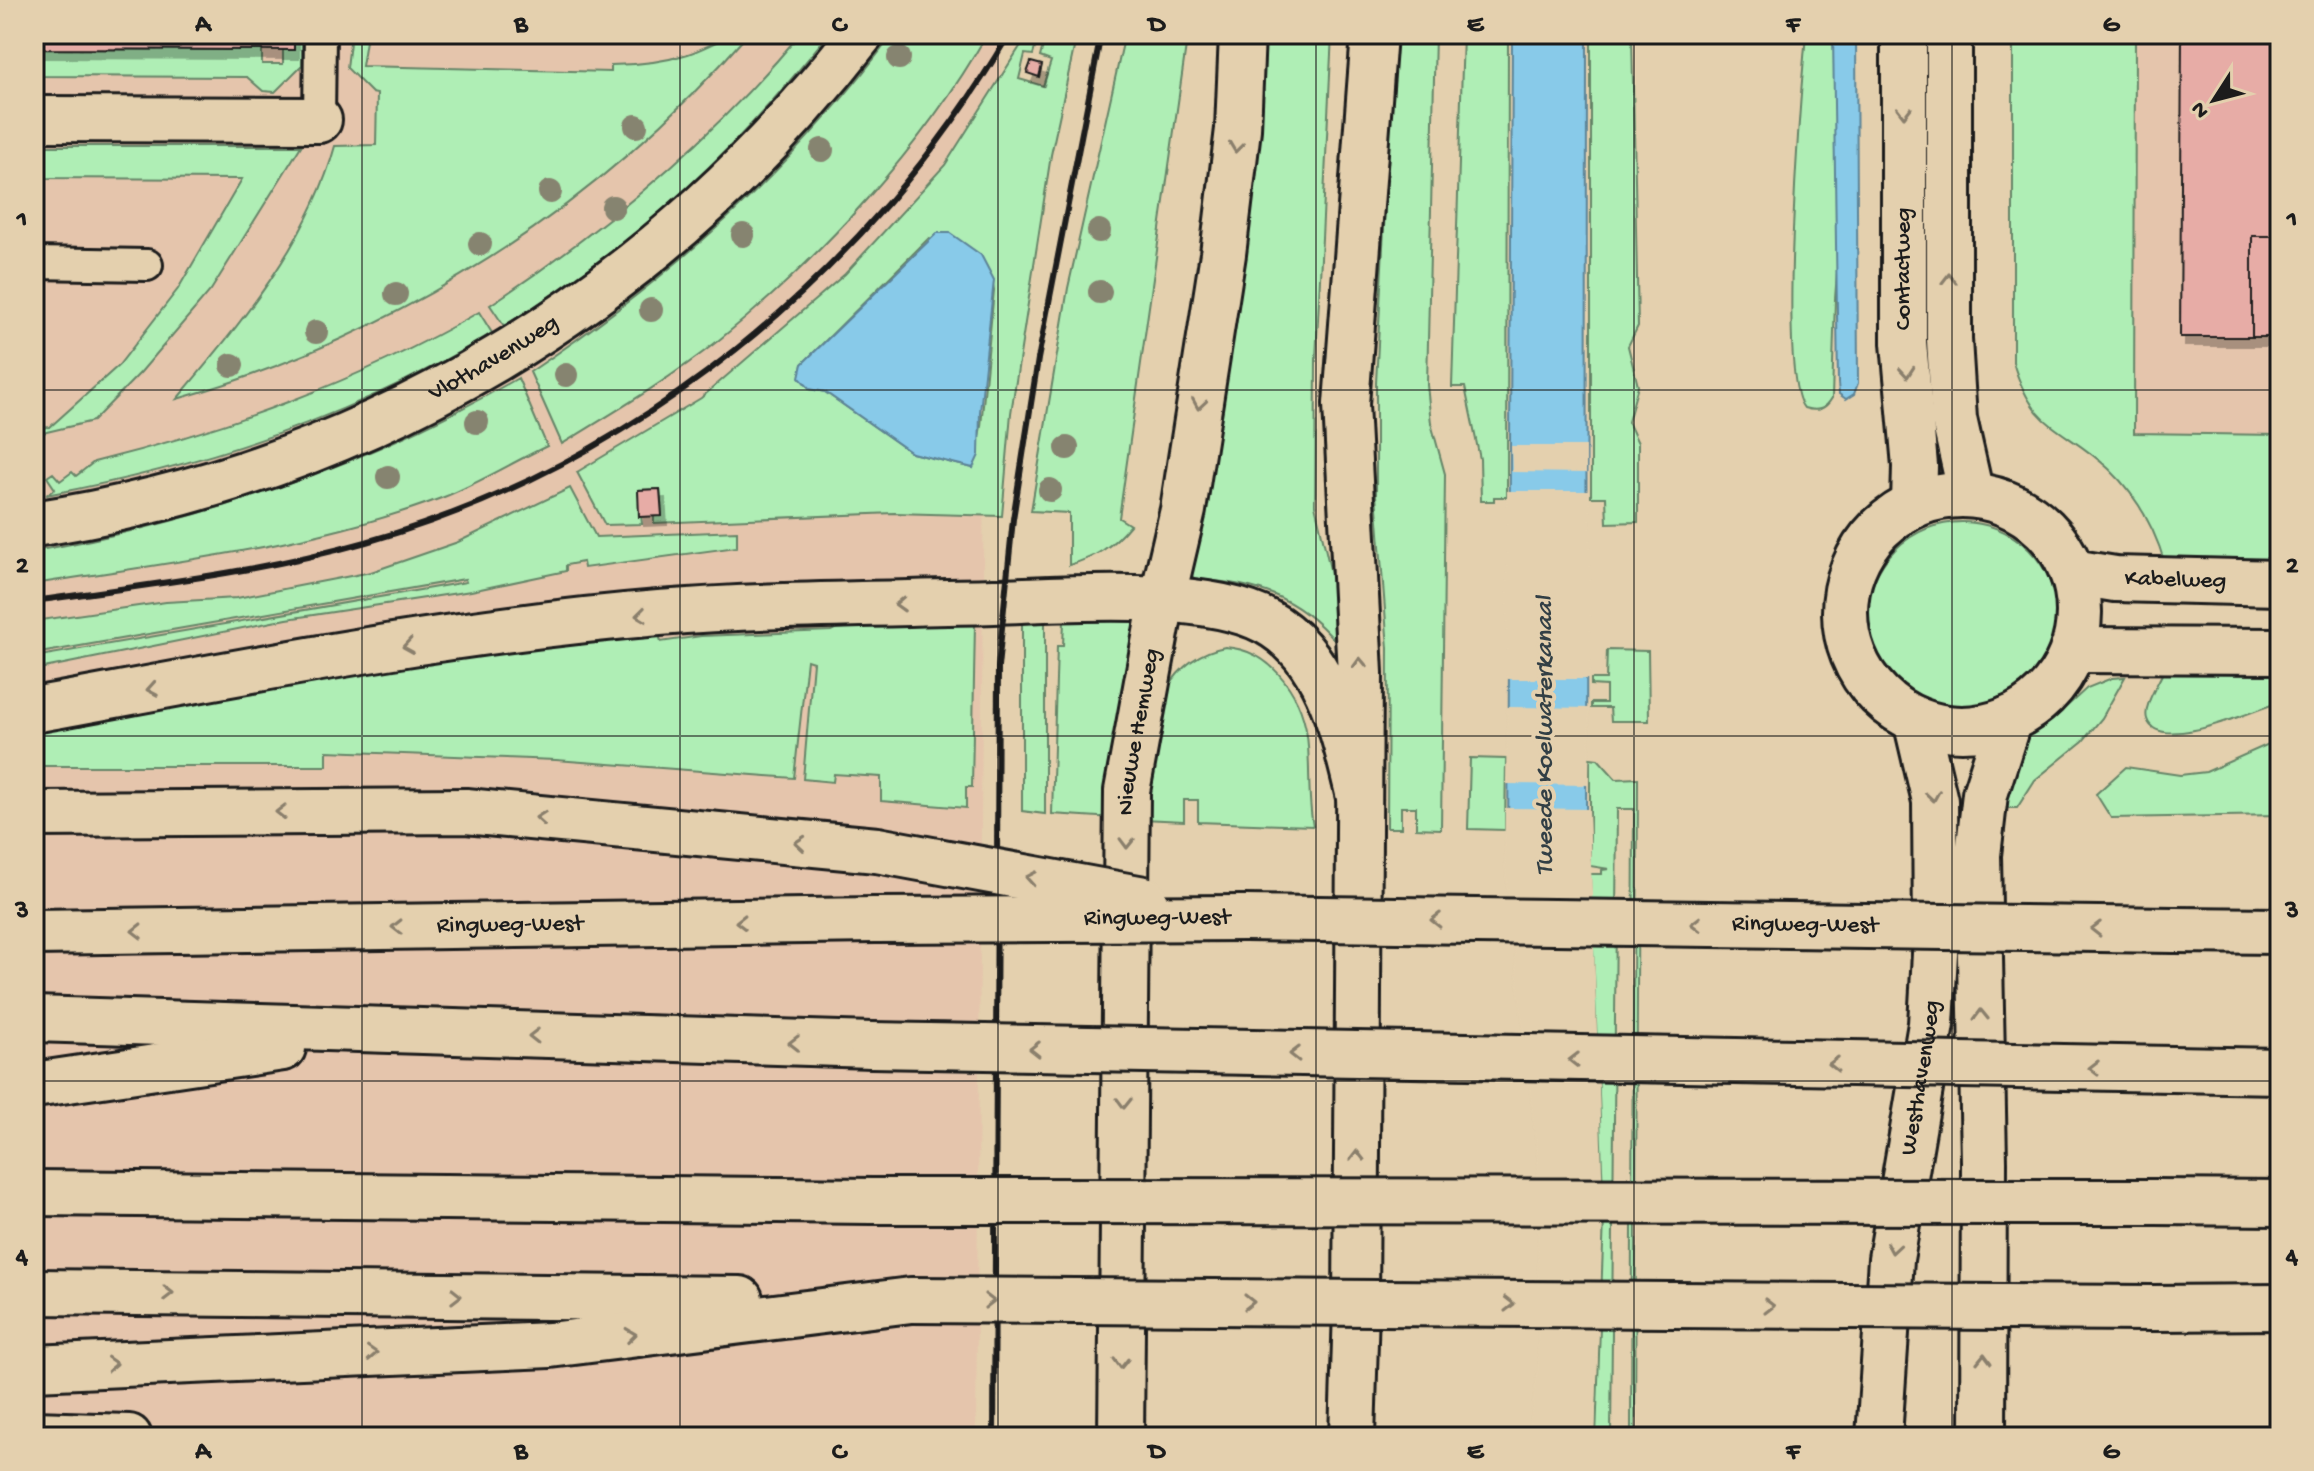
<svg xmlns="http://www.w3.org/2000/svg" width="2314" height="1471" font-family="'Gochi Hand',sans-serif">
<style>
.built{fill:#e5c5ac}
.green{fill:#afeeb5;stroke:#668568;stroke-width:2;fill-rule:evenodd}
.water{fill:#88cae9;stroke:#5d8497;stroke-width:2}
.pier{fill:#e4d0ae}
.building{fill:#e7aca6;stroke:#1c1c1c;stroke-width:2;filter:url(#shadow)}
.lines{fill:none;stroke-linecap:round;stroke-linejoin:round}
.service-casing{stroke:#1c1c1c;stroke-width:36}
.minor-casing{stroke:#1c1c1c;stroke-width:50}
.tertiary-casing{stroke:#1c1c1c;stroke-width:50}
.secondary-casing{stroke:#1c1c1c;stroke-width:50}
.motorway-casing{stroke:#1c1c1c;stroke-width:50}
.service{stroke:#e4d0ae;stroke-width:30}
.minor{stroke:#e4d0ae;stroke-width:44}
.tertiary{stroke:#e4d0ae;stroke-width:44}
.secondary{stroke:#e4d0ae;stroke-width:44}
.motorway{stroke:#e4d0ae;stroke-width:44}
.rail{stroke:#1c1c1c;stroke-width:6}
.motorway-bridge-casing{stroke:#1c1c1c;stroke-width:50;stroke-linecap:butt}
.motorway-bridge{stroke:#e4d0ae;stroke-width:44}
.tree{fill:#86846f}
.oneway{stroke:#8a7f6c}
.grid{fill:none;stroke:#1c1c1c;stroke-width:2;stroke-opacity:0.55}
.labels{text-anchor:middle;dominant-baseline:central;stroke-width:8;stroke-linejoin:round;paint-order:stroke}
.street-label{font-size:24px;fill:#1c1c1c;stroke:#e4d0ae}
.water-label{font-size:26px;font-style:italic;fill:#323f45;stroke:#e4d0ae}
.neatline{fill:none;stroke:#1c1c1c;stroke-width:3}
.grid-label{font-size:26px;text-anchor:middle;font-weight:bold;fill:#1c1c1c}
</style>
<defs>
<filter id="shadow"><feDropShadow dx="5" dy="9" stdDeviation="0" flood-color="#0004"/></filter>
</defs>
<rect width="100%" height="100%" fill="#e4d0ae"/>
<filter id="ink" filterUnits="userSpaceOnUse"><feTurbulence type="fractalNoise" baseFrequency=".0125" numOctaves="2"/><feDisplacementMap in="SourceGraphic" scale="16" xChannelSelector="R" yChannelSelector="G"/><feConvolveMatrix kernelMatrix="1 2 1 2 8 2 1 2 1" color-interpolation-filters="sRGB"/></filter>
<g filter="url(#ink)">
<path class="built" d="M34,34h968l-18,420 -8,983h-942z
M2046,34h234v450l-109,1 -117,-98z"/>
<path class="green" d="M294,34h8v31l-27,27 -12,-1 -16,-14 -213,-1v-27l228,1v14h21v-14h11z
M351,34h16l-5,32 249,6v-7c26,0 52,-3 77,-11 21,-7 38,-20 60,-20 -150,174 -350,302 -571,365 63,-75 132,-157 158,-253l41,-1 1,-51 -5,-1 -25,-25z
M800,34h28c-90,115 -199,216 -324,292l-14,-21c116,-77 221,-164 310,-271z
M893,34h94c-63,112 -168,226 -268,306 -49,39 -103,71 -157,104l-32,-72c143,-96 260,-200 363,-338z
M1028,34h11l-6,21 -8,-1 -6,25 24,7 8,-25 -11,-4 6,-23h31l-26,121 -40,258 -9,103 -108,-3 -240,10v-7l8,-1 -2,-26 -22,1 4,34 -37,1 -28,-53 124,-74 144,-124 100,-109zM929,238c37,12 58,9 65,52l-13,136 -8,42 -61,-15 -87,-61 -15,-3 -10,-12 2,-13z
M1125,34h61l1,5 -68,479 11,7c-18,22 -34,32 -61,40v-52l-38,-2 37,-223z
M1259,34h73l-16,326 -1,145 30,128 -8,10c-41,-48 -82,-60 -143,-64l-3,-5 26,-155z
M1394,34h41l-8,351 4,38 14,51 -4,355 -25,-1v-21h-15v21h-14l1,-180 -12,-153v-112z
M1463,34h45l-1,463h-13v4h-13l-1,-42 -15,-72h-13z
M1591,34h41l6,292 -10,20 10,40 -10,36 10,21v79l-31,1 -1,-26h-15z
M1806,34h49l-20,265 -3,99c-7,12 -15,14 -28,10 -27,-31 -3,-319 2,-374z
M2013,34h122l-1,399 146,2v134l-115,-5c-10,-35 -29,-69 -56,-95 -46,-43 -76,-38 -96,-107z
M34,146h267l-90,144 -70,82 -48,49 -59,14v-7l16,-1 69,-62 59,-76 64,-110 -208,-1z
M479,312l13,21c-137,83 -288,133 -446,162l9,-6 -8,-12 6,-4 7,8 12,-9 4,4 18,-14c136,-34 263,-80 385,-150z
M518,378l29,68c-34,16 -68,37 -103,51 -131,50 -272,65 -410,87v-33c172,-30 333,-86 484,-173z
M570,488l26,49 141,-6v16l-153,21 -1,-6 -17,3v6l-95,20 -184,28 -253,51v-13l432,-75 -1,-3 -431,75v-33l132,-19 71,-4 134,-26 87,-30z
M1867 617a95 95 0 1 1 190 0a95 95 0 1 1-190 0Z
M1022,621h23v193l-23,-3z
M1064,621h69l2,4 -21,193 -62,-4 5,-168h6z
M975,623l-3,164h-6v21l-85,-7v-24l-47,-3 -1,8 -30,-3 10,-117 -6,-2 -13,118 -238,-18 -229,-9v15h-293v-33l245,-49 169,-28 211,-22 2,8 40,-6 130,-5 14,-7z
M1225,647c49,3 80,52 83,99 2,28 0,53 5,80l-115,-4v-22h-14v21l-41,-2 24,-130c13,-22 31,-37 58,-42z
M1607,650l41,1 1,70h-38l-1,-13h-19v-5h15v-17l-15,-1v-6h15z
M2280,667v35c-24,7 -122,53 -133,17 -4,-13 11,-35 16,-47z
M2125,677l-23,41 -19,23 -48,39 -18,28h-18l26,-70 26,-17 36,-33 25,-10z
M2280,739v76l-169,3 -15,-24 30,-27 54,8 26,-3z
M1470,758l36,1 -1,71 -37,-1z
M1590,758l8,1 18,20 22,-1 -3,659h-4l3,-628h-17l-6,628h-15l8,-220 -14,-343h12v-4l7,-1 -19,-3z"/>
<path class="water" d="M1512,34h75l-1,860 -44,470 -1,-207 -33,-296z
M1833,34h23l2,349 -4,11 -8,5 -7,-5 -1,-11z
M937,233h13l31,22 13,25 -14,132 -1,43 -6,13 -61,-15 -87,-61 -15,-3 -11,-12 3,-13z"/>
<path class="pier" d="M1511,446h75v27l-74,-1z
M1507,491h83v188h-83z
M1507,707l83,1 -1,77 -83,-1z
M1505,808l84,1 14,391 -8,237h-67l10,-73 -1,-207 -33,-296z"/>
<path class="building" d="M34,34h260v16l-260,-1z
M2182,34h98v202h-28v101h-72z
M1031,62l11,3 -3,12 -12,-4z
M2252,236h28v101h-28z
M660,489l2,27 -23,1 -1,-27z"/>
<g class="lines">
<defs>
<path id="service" d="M319,120l1,-86
M34,263l113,2"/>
<path id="minor" d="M34,119l285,1"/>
<g id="tertiary">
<path d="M1904,34v309l11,123 -1,38"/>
<path d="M1949,34v306l5,79 17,76"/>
<circle cx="1962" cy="612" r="117"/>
<path id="s1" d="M2072,572l43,7 165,4"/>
<path d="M2073,650l207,1"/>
<path id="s2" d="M1879,1437l12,-178 40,-235 5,-88 -1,-135 -19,-81"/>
<path d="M1983,1437l1,-275 -6,-307 7,-61 24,-75"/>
</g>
<g id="secondary">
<path id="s3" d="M34,524c333,-51 622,-225 827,-490"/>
<path id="s4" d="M1121,1437l6,-646 35,-191 21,-90 40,-256 15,-125 4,-95"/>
<path d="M1352,1437l4,-128 4,-636 -14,-269 28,-370"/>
</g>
<g id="motorway">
<path d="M34,710c207,-38 416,-80 625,-97 111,-9 224,-9 335,-12 72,-2 211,-13 273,21 62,34 77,114 92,175"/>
<path d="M34,814l432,-3 411,39"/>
<path d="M2174,930l106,1"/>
<path id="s5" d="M34,932l841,-12"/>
<path d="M34,1019l838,26"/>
<path d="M2172,1069l108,2"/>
<path d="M34,1085l249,-37"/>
<path d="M34,1193l838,8"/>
<path d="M2155,1202l125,1"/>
<path d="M34,1292l706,7"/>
<path d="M2153,1308l127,-1"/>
<path d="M34,1368l516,-23 361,-45"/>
<path d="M34,1434l95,3"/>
</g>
</defs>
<use href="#service" class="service-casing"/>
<use href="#minor" class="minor-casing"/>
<use href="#tertiary" class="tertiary-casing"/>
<use href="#secondary" class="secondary-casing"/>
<use href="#motorway" class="motorway-casing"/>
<use href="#service" class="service"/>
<use href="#minor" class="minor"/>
<use href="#tertiary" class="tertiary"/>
<use href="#secondary" class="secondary"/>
<use href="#motorway" class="motorway"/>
<path class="rail" d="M34,601c112,-16 223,-28 332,-59 269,-76 503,-268 643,-508
M994,1437l4,-770 15,-148 25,-160 63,-325"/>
<defs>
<g id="motorway-bridge">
<path d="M877,850l267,49"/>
<path id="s6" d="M875,920l370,-2 929,12"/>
<path d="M872,1045l1300,24"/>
<path d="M872,1201l1283,1"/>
<path d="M911,1300l1242,8"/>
</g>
</defs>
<use href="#motorway-bridge" class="motorway-bridge-casing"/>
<use href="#motorway-bridge" class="motorway-bridge"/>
</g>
<g class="tree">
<circle cx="899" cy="58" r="12"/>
<circle cx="636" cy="126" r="12"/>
<circle cx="822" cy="150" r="12"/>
<circle cx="550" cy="192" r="12"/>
<circle cx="613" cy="207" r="12"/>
<circle cx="1099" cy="231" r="12"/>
<circle cx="743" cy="235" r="12"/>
<circle cx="480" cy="244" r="12"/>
<circle cx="1100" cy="292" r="12"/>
<circle cx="396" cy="294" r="12"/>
<circle cx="651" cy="310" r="12"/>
<circle cx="316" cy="332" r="12"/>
<circle cx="232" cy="365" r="12"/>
<circle cx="566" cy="375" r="12"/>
<circle cx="477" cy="422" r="12"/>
<circle cx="1067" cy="448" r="12"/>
<circle cx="388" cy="477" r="12"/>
<circle cx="1050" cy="490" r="12"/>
</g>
<defs><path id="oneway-chevron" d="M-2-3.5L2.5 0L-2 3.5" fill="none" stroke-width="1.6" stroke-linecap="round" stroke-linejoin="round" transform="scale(2)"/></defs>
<g class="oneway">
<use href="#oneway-chevron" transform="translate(1904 112) rotate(90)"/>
<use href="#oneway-chevron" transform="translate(1236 147) rotate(97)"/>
<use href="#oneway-chevron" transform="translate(1949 279) rotate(-90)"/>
<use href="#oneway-chevron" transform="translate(1907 372) rotate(85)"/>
<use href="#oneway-chevron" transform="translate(1199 404) rotate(99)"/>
<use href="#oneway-chevron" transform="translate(900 604) rotate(178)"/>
<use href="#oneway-chevron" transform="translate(641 615) rotate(173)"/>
<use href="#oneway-chevron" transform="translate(408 646) rotate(171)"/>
<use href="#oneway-chevron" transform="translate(1360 663) rotate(-92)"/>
<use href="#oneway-chevron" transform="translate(152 689) rotate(170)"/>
<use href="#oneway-chevron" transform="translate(1933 796) rotate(81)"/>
<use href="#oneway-chevron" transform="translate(281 812) rotate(180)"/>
<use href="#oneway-chevron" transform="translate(541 818) rotate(-175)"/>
<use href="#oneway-chevron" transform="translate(800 843) rotate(-175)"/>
<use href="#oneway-chevron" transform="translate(1127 843) rotate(91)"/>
<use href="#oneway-chevron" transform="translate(1031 878) rotate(-170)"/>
<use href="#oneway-chevron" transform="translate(1436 920) rotate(-179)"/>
<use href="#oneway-chevron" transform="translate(741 922) rotate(179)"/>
<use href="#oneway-chevron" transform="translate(1696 924) rotate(-179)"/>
<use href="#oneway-chevron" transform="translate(397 927) rotate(179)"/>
<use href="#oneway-chevron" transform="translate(2096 929) rotate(-179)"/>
<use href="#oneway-chevron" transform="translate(137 931) rotate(179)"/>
<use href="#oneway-chevron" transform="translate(1981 1015) rotate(-91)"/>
<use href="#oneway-chevron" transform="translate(534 1036) rotate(-179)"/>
<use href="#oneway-chevron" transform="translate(794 1043) rotate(-179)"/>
<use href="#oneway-chevron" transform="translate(1035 1049) rotate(-179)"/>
<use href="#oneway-chevron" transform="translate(1295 1054) rotate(-179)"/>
<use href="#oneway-chevron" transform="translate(1574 1060) rotate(-179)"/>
<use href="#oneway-chevron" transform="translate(1834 1064) rotate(-179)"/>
<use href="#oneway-chevron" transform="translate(2094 1068) rotate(-179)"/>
<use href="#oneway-chevron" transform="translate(1124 1103) rotate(91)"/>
<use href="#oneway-chevron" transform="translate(1357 1156) rotate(-90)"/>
<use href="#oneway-chevron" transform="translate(1893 1248) rotate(99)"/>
<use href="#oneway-chevron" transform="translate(168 1293) rotate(1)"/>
<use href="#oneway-chevron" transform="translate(456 1296) rotate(1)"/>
<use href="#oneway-chevron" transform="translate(989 1301)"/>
<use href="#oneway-chevron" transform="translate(1249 1302)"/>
<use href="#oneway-chevron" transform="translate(1509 1304)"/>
<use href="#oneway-chevron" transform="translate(1769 1306)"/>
<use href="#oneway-chevron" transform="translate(631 1335) rotate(-7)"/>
<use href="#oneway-chevron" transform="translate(372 1353) rotate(-3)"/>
<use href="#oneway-chevron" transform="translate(1984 1359) rotate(-89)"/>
<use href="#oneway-chevron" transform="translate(1121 1363) rotate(91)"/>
<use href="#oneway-chevron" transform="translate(112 1364) rotate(-3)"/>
</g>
</g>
<path class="grid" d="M362,34v1403M680,34v1403M998,34v1403M1316,34v1403M1634,34v1403M1952,34v1403M34,390h2246M34,736h2246M34,1081h2246"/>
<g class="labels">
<g class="street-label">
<text transform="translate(1904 269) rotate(-90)">Contactweg</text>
<text stroke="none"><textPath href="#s3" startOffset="492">Vlothavenweg</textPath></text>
<text stroke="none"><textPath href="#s1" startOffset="104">Kabelweg</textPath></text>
<text stroke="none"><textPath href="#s4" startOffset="706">Nieuwe Hemweg</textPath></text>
<text stroke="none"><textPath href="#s6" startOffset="282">Ringweg-West</textPath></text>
<text stroke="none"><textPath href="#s6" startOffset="930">Ringweg-West</textPath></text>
<text stroke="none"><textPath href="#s5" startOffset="476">Ringweg-West</textPath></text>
<text stroke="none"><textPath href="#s2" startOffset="362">Westhavenweg</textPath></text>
</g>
<g class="water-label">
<text transform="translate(1546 736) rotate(-90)">Tweede Koelwaterkanaal</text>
</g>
</g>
<rect width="2314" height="1471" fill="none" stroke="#e4d0ae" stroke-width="88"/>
<g transform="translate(2214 100) rotate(234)" stroke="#e4d0ae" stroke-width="6" paint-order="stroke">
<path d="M0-6L14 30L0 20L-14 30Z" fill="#1c1c1c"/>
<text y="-12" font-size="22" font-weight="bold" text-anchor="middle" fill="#1c1c1c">N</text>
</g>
<rect x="44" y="44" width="2226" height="1383" class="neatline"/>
<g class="grid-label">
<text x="203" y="31">A</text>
<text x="521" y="31">B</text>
<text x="839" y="31">C</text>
<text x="1157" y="31">D</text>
<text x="1475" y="31">E</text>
<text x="1793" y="31">F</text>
<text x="2111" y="31">G</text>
<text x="22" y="226">1</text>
<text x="2292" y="226">1</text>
<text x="22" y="572">2</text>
<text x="2292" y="572">2</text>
<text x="22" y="917">3</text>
<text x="2292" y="917">3</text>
<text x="22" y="1263">4</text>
<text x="2292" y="1263">4</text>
<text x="203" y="1458">A</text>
<text x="521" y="1458">B</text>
<text x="839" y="1458">C</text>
<text x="1157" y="1458">D</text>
<text x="1475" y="1458">E</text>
<text x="1793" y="1458">F</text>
<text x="2111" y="1458">G</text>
</g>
</svg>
